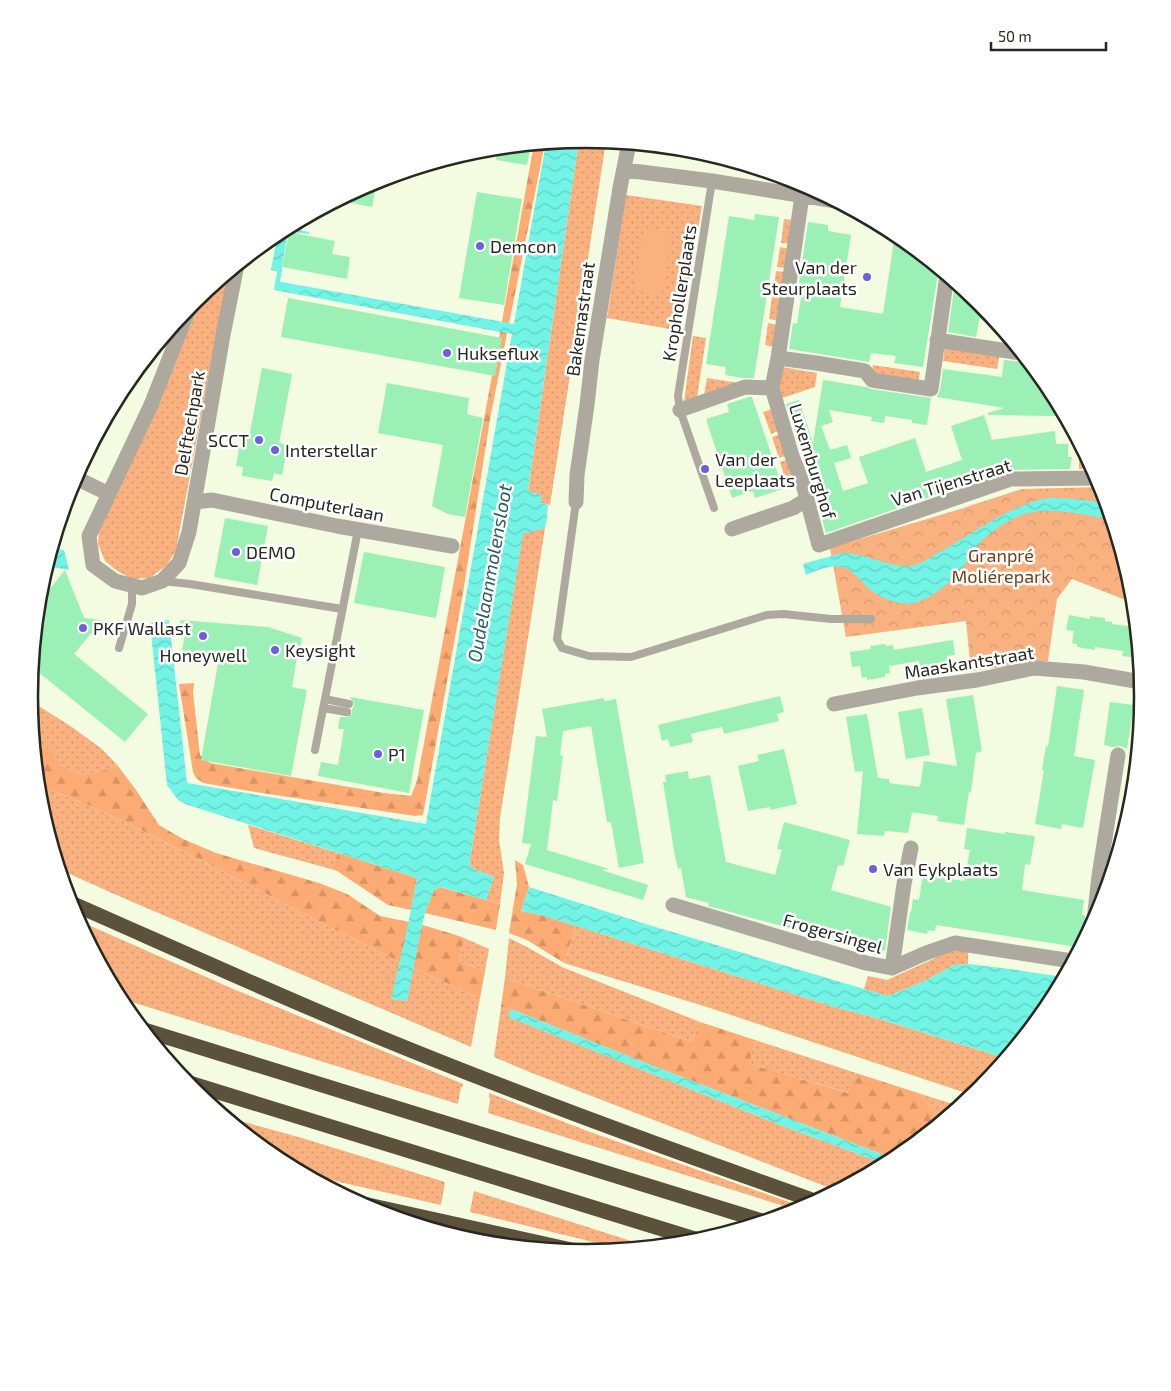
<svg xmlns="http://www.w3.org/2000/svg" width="1171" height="1391" font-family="'Exo 2',sans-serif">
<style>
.grass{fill:url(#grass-dots)}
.forest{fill:url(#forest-firs)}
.park{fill:url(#park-crowns)}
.pitch{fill:#f9b180}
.water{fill:url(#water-waves)}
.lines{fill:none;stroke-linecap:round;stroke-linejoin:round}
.stream{stroke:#71f4e5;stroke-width:4.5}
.building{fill:#9bf1b5}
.lane{stroke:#aea99e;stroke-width:8}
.street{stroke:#aea99e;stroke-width:15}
.highway{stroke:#5c523c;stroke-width:15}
.poi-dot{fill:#6b61db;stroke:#fff;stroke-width:2}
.labels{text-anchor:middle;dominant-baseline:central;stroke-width:5;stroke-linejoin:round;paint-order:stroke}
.poi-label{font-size:18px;fill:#26291f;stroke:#fff;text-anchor:start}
.street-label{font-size:18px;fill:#26291f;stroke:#fff}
.park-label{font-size:18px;fill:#733f17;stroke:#fff}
.water-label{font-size:19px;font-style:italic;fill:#29605a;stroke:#fff}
.rim{fill:none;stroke:#26291f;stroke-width:2.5}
</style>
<defs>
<pattern id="grass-dots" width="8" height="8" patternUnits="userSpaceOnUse" patternTransform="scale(1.25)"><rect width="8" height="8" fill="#f9b180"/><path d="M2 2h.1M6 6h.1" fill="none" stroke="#d5986e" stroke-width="1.8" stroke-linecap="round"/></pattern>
<pattern id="forest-firs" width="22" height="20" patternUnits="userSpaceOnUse" patternTransform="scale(1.25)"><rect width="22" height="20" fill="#fbab73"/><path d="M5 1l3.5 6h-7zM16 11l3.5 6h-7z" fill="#d79363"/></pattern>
<pattern id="park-crowns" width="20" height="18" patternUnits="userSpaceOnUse" patternTransform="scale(1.25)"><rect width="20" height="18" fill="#f9b180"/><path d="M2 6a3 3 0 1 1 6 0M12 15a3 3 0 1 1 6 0" fill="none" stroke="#d5986e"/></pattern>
<pattern id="water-waves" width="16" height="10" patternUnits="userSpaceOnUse" patternTransform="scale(1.25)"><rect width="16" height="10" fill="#71f4e5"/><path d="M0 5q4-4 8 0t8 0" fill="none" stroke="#62d1c4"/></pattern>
</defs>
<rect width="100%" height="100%" fill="#f3fbe0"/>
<path class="grass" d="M579,139h7l20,2 -56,364 -9,-2 -13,-11z
M626,195l76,11 -21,125 -74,-13z
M784,219l10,1 -4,24 -9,-1z
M780,247l9,2 -3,19 -9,-1z
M229,271l-8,39 -45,240 -9,15 -17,13 -18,1 -16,-9 -11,-9 -7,-17 1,-15 61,-127 43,-109z
M776,271l10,1 -4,22 -9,-1z
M772,297l10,2 -4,22 -9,-2z
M768,323l10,2 -4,22 -9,-2z
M693,336l13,2 -9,60 -13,4z
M945,344l55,9 -3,16 -54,-8z
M873,365l47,7 -2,10 -47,-7z
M782,367l35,6 -2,14 -33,11 -3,-11z
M707,378l32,5 -35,13z
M773,409l7,21 -9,4 -8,-22z
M781,434l7,21 -9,3 -7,-21z
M1079,454h6l5,10v5h-11z
M789,459l9,25 -10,3 -8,-25z
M545,528l-45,290 -1,22 5,33 -4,31 -14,-4 8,-23 -23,-9 -1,-9 53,-326z
M29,700l43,27 30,22 16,17 -28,8 -16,-1 -12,-8 -10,-13 -19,-13z
M38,786c47,15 91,38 135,60 76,38 150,79 227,116l-8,37 15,2 6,-33 67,30 -9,49 -357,-153 -55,-25 -20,-65z
M248,825l90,28 -7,16 -77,-21z
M77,920l154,68 232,96v3h-2l-3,17 -339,-106z
M576,926l262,82 35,9 132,41 -26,31 -7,6 -262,-87 -146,-45z
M464,938l25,11 -4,22 -26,-9z
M509,938l18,9 35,20 138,55 -8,20 -187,-64z
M953,950l15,2v12l-14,1 -31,17 -35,14 -24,-7 4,-13 19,4z
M501,1007l10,2 -2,8 279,111 97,36 -50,26 -303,-117 -38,-16z
M755,1040l101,33 -7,20 -101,-29z
M489,1093l101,39 213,75 -5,3 -8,-2 -302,-95 2,-15 -1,-1z
M921,1094l38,12 -20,16z
M226,1117l76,21 143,44 -4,23 -137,-31 -28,-16z
M474,1191l173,55 -25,3 -152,-37z"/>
<path class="forest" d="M545,143l-55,276 -27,174 -40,222 -8,1 -166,-25 -46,-8 -7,-5 -3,-6 -14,-88 15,-1 -1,9 7,63 10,8 174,30 27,3 6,-15 84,-454 33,-183z
M33,739l19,13 10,13 12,8 16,1 28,-8 18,24 23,35 24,14 33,14 103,30 28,11 33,22 29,6 -9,40c-77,-37 -151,-78 -227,-116 -44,-22 -88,-45 -135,-60z
M338,853l79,25 -6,32 -23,-5 -51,-34 -6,-2z
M515,860l8,5 6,22 -8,24 20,4 35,11 -12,37 -37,-23 -18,-7 8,-49z
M440,887l60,17 -4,26 -71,-17 9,-23z
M422,925l31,9 11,4 -5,24 26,9 -5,27 -67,-30z
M505,978l187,64 8,-20 55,18 -6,24 99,29 8,-20 65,21 18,28 -45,37 -256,-99 -127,-51 -10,-2z"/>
<path class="park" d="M1101,487l31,100 1,16 -61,-24 -15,20 -9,62 -77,10 -5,-50 -120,16 -16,-89 127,-38 65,-21z"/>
<path class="pitch" d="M644,228l27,5 -9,62 -28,-4z"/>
<path class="water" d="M579,139l-51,352 14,4 -1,8 7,2 -1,13 -2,10 -22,6 -53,325 1,9 23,9 -8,23 -45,-13 -7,3 -9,23 -3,12 -15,76 -16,-2 16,-69 10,-52 -232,-74 -7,-4 -11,-15 -17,-162 19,-3 18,163 239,41 86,-490 -238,-44 2,-9 238,43 32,-181z
M286,227l23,5v2l-21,-3 -7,41 -10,-2 7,-38z
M1047,498c21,0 40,1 59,6l6,17c-22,-6 -57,-13 -79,-9 -19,3 -43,19 -55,33 -6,7 -10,15 -15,22 -11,14 -28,29 -45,35 -16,6 -41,-5 -52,-16 -7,-7 -14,-17 -24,-19 -11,-3 -26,4 -36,8l-3,-11c9,-3 17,-5 26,-7 5,-2 9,-4 14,-4 24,0 48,17 72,12 10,-3 21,-11 30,-16 33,-19 64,-43 102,-51z
M51,548l13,2 5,20 -23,-4z
M529,887l123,39 236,70 35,-14 31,-17 14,-1 34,4 61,9 -15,28 -43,53 -132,-41 -35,-9 -297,-93 -20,-4z
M511,1009l127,51 256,99 -9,5 -97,-36 -280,-111z"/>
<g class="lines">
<path class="stream" d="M277,269h3l-3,16"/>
</g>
<path class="building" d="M531,144l-4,21 -31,-5 2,-13z
M377,180l-5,27 -36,-7 37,-19z
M477,192l45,7 -18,106 -45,-7z
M755,214l24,3 -25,161h-11l-18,-3 1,-8 -20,-3 23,-148 25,4z
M808,222l20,3v6l23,4 -11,72 43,7 11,-73 14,2 32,26 -2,5 -15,93 -29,-4 2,-7 -25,-3 -2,9 -80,-13 4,-26 4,1 4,-26 -4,-1z
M289,232l46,9 -3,13 18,3 -3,22 -65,-12z
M955,282l24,20 16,19 -16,-2 -3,18 -28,-5z
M288,298l214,40 -7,38 -214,-39z
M1004,360l26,3 19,23 14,28h-8v2l-67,-1v-2l16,-5 -67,-11 3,-7 3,-21 59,8z
M262,368l30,6 -13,69 9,2 -6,30 -8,-2 -2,8 -30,-5 1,-9 -7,-1 5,-30 8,2z
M823,380l43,7 5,2 60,9 -4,27 -15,-2v-3l-27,-4 -1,7 -13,-2 1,-4 -43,-7 4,12 -12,4 9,24 17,-5 4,13 -17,5 9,28 25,-8 -9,-26 56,-19 11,34 36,-12 -11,-34 33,-11 8,25 63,-9 1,13h12v13h4l-2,12 -62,1 -182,63 -7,-25 11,-4 -10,-28 -9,3 -10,-26 -15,-49 13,-4 14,43z
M387,383l82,15 -2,16 16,4 -18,99 -17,-3 -16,-8 11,-61 -65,-12z
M749,397h3l31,92 -28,9 -2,-7 -21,7 -26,-79 23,-7 -2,-8z
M225,518l43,8 -11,59 -43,-8z
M364,552l81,15 -9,51 -82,-15z
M65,570l19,48 18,2 -28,34 74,60 -23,28 -93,-75 6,-63z
M1069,615l21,4v-3l15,2v3l7,1v2l24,3 3,31 -17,-2 1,-5 -28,-4v3l-18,-3v-3l-5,-1 2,-12 -8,-1z
M180,620l88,7 34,11 -2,13h-2l-6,36 15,3 -16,86 -90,-16 18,-102 -37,-7 3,-17h-4z
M953,640l2,15 -8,1 2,12 -5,1v3l-17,3 -1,-3 -5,1 -2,-12 -30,5 1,7 -5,1v3l-18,3v-3l-5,1 -2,-12 -8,1 -2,-15 21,-3 -1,-3 15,-2 1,2 7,-1 1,5z
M1057,686l27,4 -10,66 21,4 -12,68 -21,-4 -1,5 -26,-5 9,-54h-2l4,-24 2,1z
M973,695l9,56 -6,2 -5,39h-2l-5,33 -27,-4 1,-5 -26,-4 -4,21 -23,-2 -1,5 -27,-2 6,-63 -8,1 -9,-55 21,-3 11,64 11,1v4l31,4 4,-26 33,5 -11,-67z
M780,696l4,16 -7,2 2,7 -55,13 -2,-7 -24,5 -7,2 2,8 -23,5 -2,-8 -6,2 -4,-16z
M350,697l74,13 -15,83 -91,-17 3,-14 17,3 6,-36h-6l2,-12h8l4,-4v-4l2,-3v-3l-4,-5z
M604,698v3l12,-2 28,164 -25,5 -8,-46h-4l-16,-96 -28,5 -3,24 3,1 -6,45 -4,-1 -6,50 62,19 -8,1 47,15 -5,15 -118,-36 6,-20 -9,-1 14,-107 11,1 -5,-28z
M1110,702l24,3 -7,44 -7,-3 -7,1 -9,-2z
M922,708l8,47 -24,4 -8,-47z
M784,749l13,55 -27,6v-3l-22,4 -10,-45 21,-5 -2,-6z
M688,771l1,8 21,-4 16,87 49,13 7,-25 -5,-1 7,-27 66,18 -7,26 -5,-1 -7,25 60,17 -6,44 -7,-2 -1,3 -48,-13 -113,-31 -8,-2 1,-3 -23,-6 -5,-29 -3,1 -3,-12 -12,-75h3l-1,-7z
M967,828l38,6v-2l30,4 -5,29 -5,-1 -3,26 62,10 -2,15h3v8l2,3 -1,9 -5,9 -3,-1 -1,4 -141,-22 -1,6 -7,-1 -1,4 -20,-4 3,-18h1l2,-13 6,1 4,-25 41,6 6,-31 -6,-1z"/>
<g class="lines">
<path class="lane" d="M712,181l-34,215 2,14 34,98
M576,502l-19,137 5,9 27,8 42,1 136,-42 16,-1 48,5h40
M162,581l28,3 152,25
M119,648l13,-44v-18
M325,699l24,5
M323,708l24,4
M315,750l43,-220"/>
<path class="street" d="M625,170l87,11 124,20
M802,196l-24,162 -6,30 20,68 11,28 16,61 192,-66 86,-1
M192,301l-41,104 -62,131 4,29 22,16 27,7 20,-7 17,-18 10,-31 34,-197 14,-70
M937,340l84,13
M778,358l38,5 49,8 7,9 59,9 16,-114
M680,410l65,-23 27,1
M74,477l35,17
M195,502l17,-2 125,26 115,20
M576,502l1,-27 10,-70 5,-45 28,-172 9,-45
M732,529l61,-21 13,-8
M834,704l83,-16 60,-8 57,-12 50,4 57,10
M673,905l193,58 26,5 34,-15 29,-10 117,18
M1094,920l5,-44 19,-121
M892,968l12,-84 7,-36"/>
<path class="highway" d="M69,902c100,44 199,89 300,131 147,61 296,115 446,168
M144,1030l618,191
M186,1082l512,158
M359,1203l217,48"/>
</g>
<g class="poi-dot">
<circle cx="480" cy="246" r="5"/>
<circle cx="867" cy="277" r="5"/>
<circle cx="447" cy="353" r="5"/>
<circle cx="259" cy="440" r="5"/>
<circle cx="275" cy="450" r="5"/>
<circle cx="705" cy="469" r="5"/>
<circle cx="236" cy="552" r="5"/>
<circle cx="83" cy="628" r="5"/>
<circle cx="203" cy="636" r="5"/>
<circle cx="275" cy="650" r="5"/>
<circle cx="378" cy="754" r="5"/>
<circle cx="873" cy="869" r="5"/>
</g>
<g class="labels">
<g class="poi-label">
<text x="490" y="246">Demcon</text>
<text x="857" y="267" text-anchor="end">Van der<tspan x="857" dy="21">Steurplaats</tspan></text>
<text x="457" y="353">Hukseflux</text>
<text x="249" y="440" text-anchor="end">SCCT</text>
<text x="285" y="450">Interstellar</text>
<text x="715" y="459">Van der<tspan x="715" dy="21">Leeplaats</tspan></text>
<text x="246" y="552">DEMO</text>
<text x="93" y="628">PKF Wallast</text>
<text x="285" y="650">Keysight</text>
<text x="203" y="655" text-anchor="middle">Honeywell</text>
<text x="388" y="754">P1</text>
<text x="883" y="869">Van Eykplaats</text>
</g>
<g class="street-label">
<text transform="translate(679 293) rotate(-81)">Krophollerplaats</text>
<text transform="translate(580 319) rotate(-82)">Bakemastraat</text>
<text transform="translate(189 423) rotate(-80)">Delftechpark</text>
<text transform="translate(813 461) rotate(73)">Luxemburghof</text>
<text transform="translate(951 482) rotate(-17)">Van Tijenstraat</text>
<text transform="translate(327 504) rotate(11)">Computerlaan</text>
<text transform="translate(969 662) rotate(-9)">Maaskantstraat</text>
<text transform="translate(833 933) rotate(16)">Frogersingel</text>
</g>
<g class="park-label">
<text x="1001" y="555">Granpré<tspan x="1001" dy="21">Moliérepark</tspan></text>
</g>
<g class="water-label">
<text transform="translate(489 573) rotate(-80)">Oudelaanmolensloot</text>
</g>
</g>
<path d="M0 0H1171V1391H0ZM38 696a548 548 0 1 1 1096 0a548 548 0 1 1-1096 0Z" fill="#fff" fill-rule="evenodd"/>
<path class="rim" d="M38 696a548 548 0 1 1 1096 0a548 548 0 1 1-1096 0Z"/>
<path d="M991 42v8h115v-8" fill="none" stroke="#26291f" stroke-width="2.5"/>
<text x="998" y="42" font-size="15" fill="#26291f" stroke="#ffffff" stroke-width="4" paint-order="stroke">50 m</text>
</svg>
